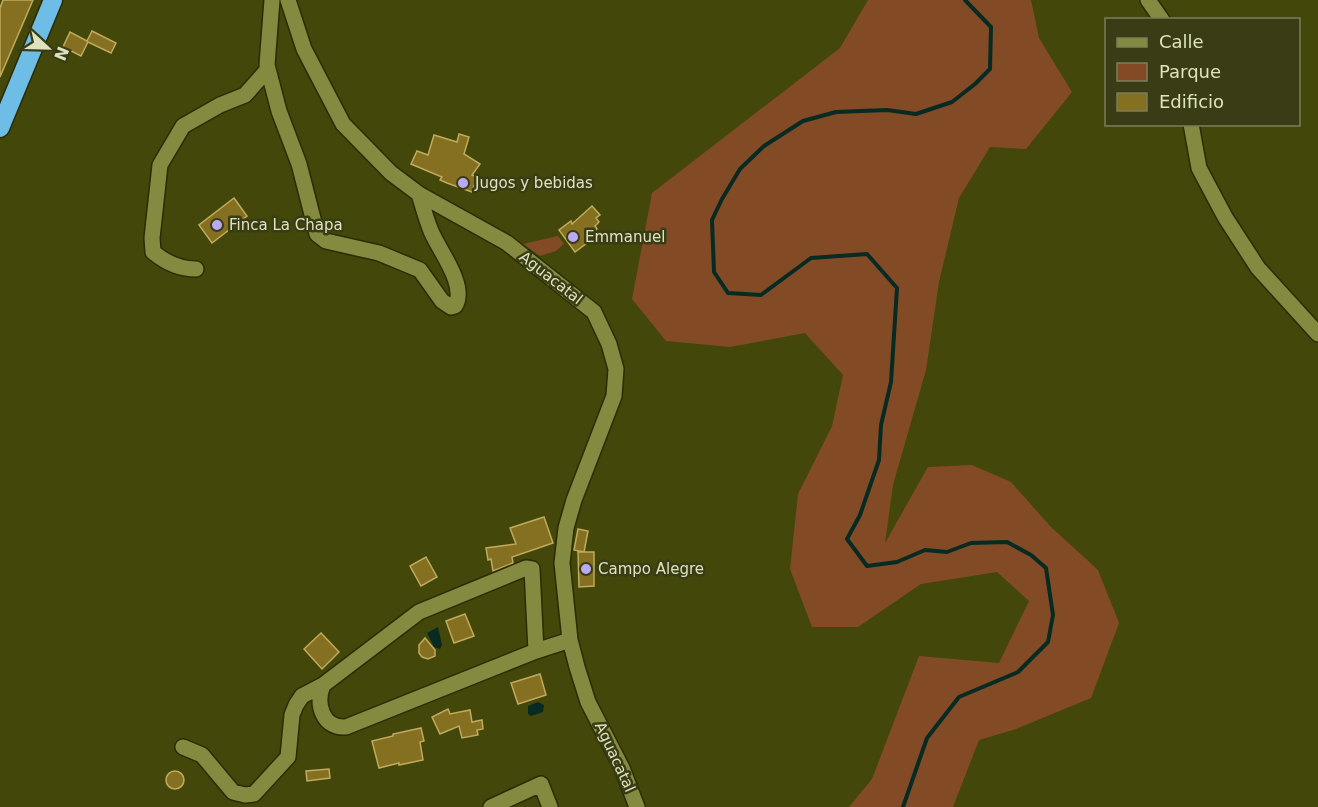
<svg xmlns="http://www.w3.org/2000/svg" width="1318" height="807" font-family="'DejaVu Sans',sans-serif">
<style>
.green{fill:#824b26}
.water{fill:#072b23}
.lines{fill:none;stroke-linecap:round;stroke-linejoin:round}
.stream{stroke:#072b23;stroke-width:4}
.building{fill:#856f20;stroke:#c0aa5e;stroke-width:1.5}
.minor-casing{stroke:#2a2c03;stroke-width:18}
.highway-casing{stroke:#2a2c03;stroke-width:21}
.minor{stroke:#848a3f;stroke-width:15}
.highway{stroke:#6ebde7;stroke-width:18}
.poi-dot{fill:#baaaf6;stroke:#393c14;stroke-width:2}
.labels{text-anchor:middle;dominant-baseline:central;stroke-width:5;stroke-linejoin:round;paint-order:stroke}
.poi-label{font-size:15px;fill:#dee3bd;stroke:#393c14;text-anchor:start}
.street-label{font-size:15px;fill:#dee3bd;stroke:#393c14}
</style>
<rect width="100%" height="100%" fill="#43470a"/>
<path class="green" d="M868,0h163l8,38 33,54 -46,57 -36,-2 -31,51 -20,84 -13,88 -33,115 -8,58 43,-76 44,-2 39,17 40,45 47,43 21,53 -28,75 -75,31 -37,11 -26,67h-104l23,-28 47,-123 80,7 30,-62 -32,-29 -76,12 -63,43h-46l-22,-58 8,-75 34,-68 11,-51 -38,-42 -75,14 -64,-6 -34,-42 20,-106 188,-145z
M558,236l6,8 -8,7 -16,5 -17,-12z"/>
<path class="water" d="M438,627l4,18 -2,4 -6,-2 -7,-14z
M538,702l6,3 -1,7 -12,4 -3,-2v-8z"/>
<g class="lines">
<path class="stream" d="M903,807l24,-69 32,-41 59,-25 30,-30 5,-27 -7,-47 -15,-13 -24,-13 -36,1 -24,9 -22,-2 -28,12 -30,4 -20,-27 13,-24 19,-55 2,-35 10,-43 6,-94 -30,-34 -56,4 -50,37 -33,-2 -14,-21 -2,-52 10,-21 18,-30 24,-23 39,-25 33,-9 51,-2 29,4 36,-12 23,-18 15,-15 1,-42 -26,-27"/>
</g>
<path class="building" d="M3,0h30l-33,77v-69z
M92,31l24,12 -5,10 -23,-11 -7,14 -18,-9 7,-15 17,9z
M459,134l10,3 -5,17 16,10 -8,11 5,2 -5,15 -25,-9 -7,-3 2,-3 -31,-13 6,-13 11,4 6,-20 23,7z
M234,198l13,18 -35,27 -13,-18z
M592,206l8,9 -4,3 3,4 -4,4 2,3 -12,11 2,3 -12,9 -16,-22 12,-9 1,3z
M544,517l9,26 -41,14 1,6 -20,8 -2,-12 -3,1 -2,-12 30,-4 -6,-16z
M578,529l10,2 -4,21 -10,-2z
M578,552h16v34l-15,1z
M426,557l11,20 -16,9 -11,-20z
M465,614l9,22 -20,7 -8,-22z
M321,633l18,19 -17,17 -18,-20z
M425,638l10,12v6l-7,3 -6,-2 -3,-4v-8z
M540,674l6,21 -28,9 -7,-21z
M448,709l2,5 20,-4 2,12 10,-2 1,9 -6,1 1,5 -16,3 -3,-12 -19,8 -8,-17z
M421,728l3,13 -4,1 3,18 -24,5v-2l-20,5 -7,-27 21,-5v-2z
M329,769l1,9 -23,3 -1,-10z
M166 780a9 9 0 1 1 18 0a9 9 0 1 1-18 0Z"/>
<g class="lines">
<defs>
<path id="minor" d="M272,0l-5,65 12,46 20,53 18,70 9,7 53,12 41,17 22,31 9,6 4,-1c13,-20 -17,-57 -24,-75 -5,-12 -8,-24 -12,-37
M288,0l16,49 39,75 48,49 28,21 88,49 87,69 15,32 7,25 -2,27 -40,104 -8,28 -4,35 8,77 7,27 11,35 34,66 15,39
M1148,0l14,20
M1191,124l8,44 26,49 33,51 60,66
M196,269c-17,0 -30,-6 -43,-17l-1,-14 8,-73 23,-39 37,-21 25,-10 23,-26
M536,651l-4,-82 -6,-1 -107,44 -96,73c-8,19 0,44 23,42l190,-76 34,-11
M183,747l19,8 31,37 12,3 9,-1 34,-37 4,-42 4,-10 6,-9 21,-11
M491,807l50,-23 9,23"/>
<path id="highway" d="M0,128l53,-128"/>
</defs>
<use href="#minor" class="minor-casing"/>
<use href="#highway" class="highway-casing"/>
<use href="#minor" class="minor"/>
<use href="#highway" class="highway"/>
</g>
<g class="poi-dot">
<circle cx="463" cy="183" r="6"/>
<circle cx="217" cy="225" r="6"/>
<circle cx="573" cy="237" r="6"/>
<circle cx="586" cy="569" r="6"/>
</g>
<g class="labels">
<g class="poi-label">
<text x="475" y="183">Jugos y bebidas</text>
<text x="229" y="225">Finca La Chapa</text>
<text x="585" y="237">Emmanuel</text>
<text x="598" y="569">Campo Alegre</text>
</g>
<g class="street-label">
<text transform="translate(551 278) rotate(38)">Aguacatal</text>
<text transform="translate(615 757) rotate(65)">Aguacatal</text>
</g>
</g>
<rect x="1105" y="18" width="195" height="108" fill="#393c14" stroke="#7b7f58" stroke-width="1.5"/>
<rect x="1117" y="38" width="30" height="9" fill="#848a3f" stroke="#7b7f58" stroke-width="1.5"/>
<text x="1159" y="48" font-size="18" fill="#dee3bd">Calle</text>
<rect x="1117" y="63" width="30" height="18" fill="#824b26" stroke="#7b7f58" stroke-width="1.5"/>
<text x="1159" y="78" font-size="18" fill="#dee3bd">Parque</text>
<rect x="1117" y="93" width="30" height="18" fill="#856f20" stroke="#7b7f58" stroke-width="1.5"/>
<text x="1159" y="108" font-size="18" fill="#dee3bd">Edificio</text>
<g transform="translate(48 48) rotate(112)" stroke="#393c14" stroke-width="4.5" paint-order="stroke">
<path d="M0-4.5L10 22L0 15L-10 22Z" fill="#dee3bd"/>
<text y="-9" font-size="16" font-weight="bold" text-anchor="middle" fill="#dee3bd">N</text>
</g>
</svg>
